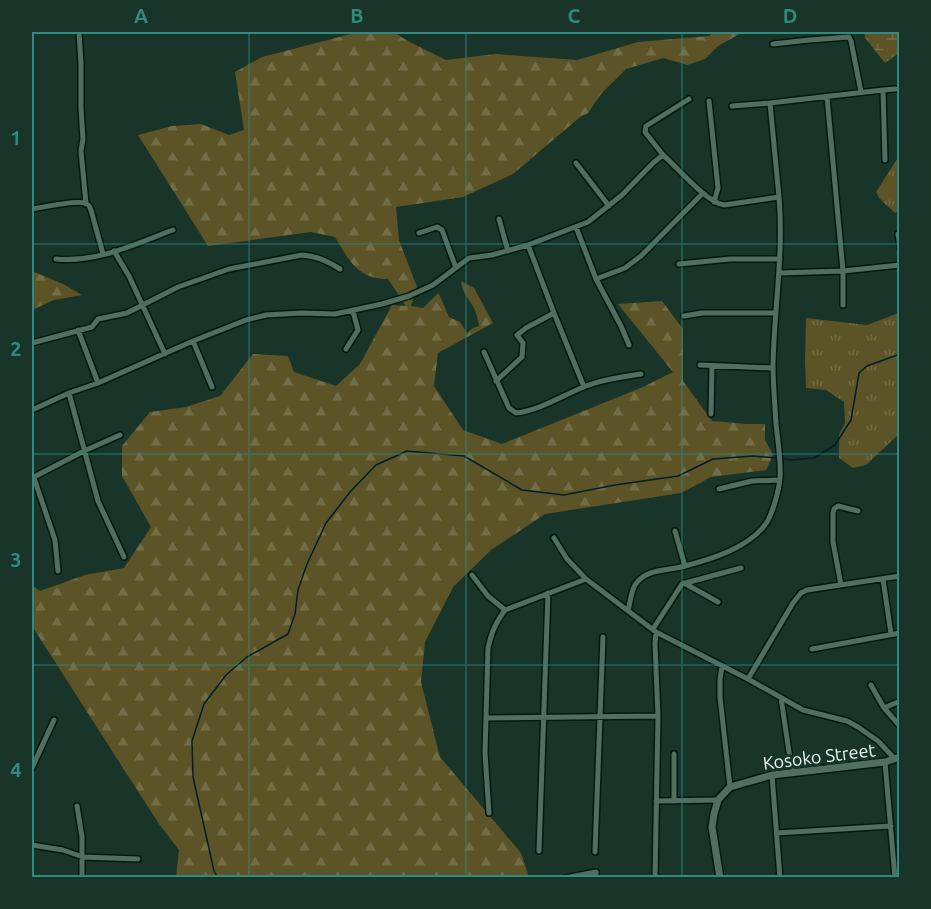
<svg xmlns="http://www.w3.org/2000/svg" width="931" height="909" font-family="Ubuntu,sans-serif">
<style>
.grass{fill:url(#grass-tufts)}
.forest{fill:url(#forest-firs)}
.wetland{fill:url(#wetland-marsh)}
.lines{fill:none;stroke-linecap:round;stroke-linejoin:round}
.stream{stroke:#001e2b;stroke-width:1.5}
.minor-casing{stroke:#011b11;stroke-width:8}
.tertiary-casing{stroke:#011b11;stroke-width:10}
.minor{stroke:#516e60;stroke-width:5}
.tertiary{stroke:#516e60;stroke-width:7}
.grid{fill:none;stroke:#308a82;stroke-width:1.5;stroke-opacity:0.55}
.labels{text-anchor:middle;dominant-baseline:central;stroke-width:6;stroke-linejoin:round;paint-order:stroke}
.street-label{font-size:18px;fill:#e8f8f0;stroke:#193428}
.neatline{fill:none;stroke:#308a82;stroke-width:2}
.grid-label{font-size:20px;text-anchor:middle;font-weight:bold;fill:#308a82}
</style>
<defs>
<pattern id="grass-tufts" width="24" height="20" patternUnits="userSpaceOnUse" patternTransform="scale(1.5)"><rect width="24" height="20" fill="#5c5427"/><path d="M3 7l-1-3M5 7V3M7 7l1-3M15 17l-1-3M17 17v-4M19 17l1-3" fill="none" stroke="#736d47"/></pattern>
<pattern id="forest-firs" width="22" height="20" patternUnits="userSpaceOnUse" patternTransform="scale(1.5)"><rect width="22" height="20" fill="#5c5427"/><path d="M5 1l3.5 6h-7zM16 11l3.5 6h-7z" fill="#736d47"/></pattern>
<pattern id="wetland-marsh" width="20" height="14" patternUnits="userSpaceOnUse" patternTransform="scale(1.5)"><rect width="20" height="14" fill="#5c5427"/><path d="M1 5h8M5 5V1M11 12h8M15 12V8" fill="none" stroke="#736d47"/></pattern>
</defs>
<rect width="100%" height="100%" fill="#193428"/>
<path class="grass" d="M899,156v54l-4,3 -16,-15 -3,-6z
M899,313v121l-33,31 -13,3 -14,-10v-23l6,-12 -1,-21 -18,-12 -20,-2 -1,-27 1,-43 61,7z"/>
<path class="forest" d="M359,32h34l15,9 38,19 49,-6 82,6 61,-18 71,-6 5,-4h29l-25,14 -13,13 -18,6 -24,-7 -37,11 -25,25 -13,19 -8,4 -67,57 -50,23 -67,10 3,33 18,47 -6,19 12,2 15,-15 2,3 9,21 11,5 7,11 6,-5 6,-2c-1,-5 -2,-11 -4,-16 -5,-11 -13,-16 -14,-29l13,7 19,35 -55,30 -4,33 29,44 39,14 141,-57 30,-15 -55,-68 44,-3 21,28v52l29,40 35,3h18v16l8,15 -7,15 -55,7 -30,16 -136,21 -54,36 -38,37 -28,55 -4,40 19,75 81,96 8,24h-353l3,-27 -20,-26 -127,-198v-41l8,6 45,-16 39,-7 27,-41 -29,-51v-30l28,-34 36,-5 34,-11 33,-42 35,2 6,16 42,14 24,-22 32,-59 14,1 -18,-27c-31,0 -39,-19 -53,-42l-24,-5 -103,14 -70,-111 34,-9 29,-2 28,11 15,-5 -9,-58 27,-15z
M32,271l31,13 19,11 -28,5 -22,10z"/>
<path class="wetland" d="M864,32h35v21l-14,10 -20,-25z"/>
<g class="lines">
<path class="stream" d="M782,459l11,1 21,-2 21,-13 16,-25 8,-47 8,-7 33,-12
M218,878l-4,-7 -21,-94 -1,-36 12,-37 22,-29 21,-18 41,-23 7,-20 3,-24 9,-26 19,-41 24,-31 26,-27 31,-14 57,5 58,34 42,5 51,-10 63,-9 35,-17 40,-3 25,2"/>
<defs>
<path id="minor" d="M79,32l2,32v44l2,31 -2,12 5,53
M773,44l36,-4 40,-3 2,4 10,51
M883,90l12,-1
M827,97l16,174v34
M709,101l9,87 -4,14
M770,103l9,94
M732,106l38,-3 113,-13 2,70
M663,155l-18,-23 1,-6 43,-27
M576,163l33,43
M32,209c11,-2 45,-9 53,-6 5,2 4,3 6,7l12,44
M499,219l9,32
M576,227l20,52 25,47 8,19
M419,233l18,-6 5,3 14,38
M898,234l2,13
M528,245l26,68 30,74
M114,251l15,25 36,78
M56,259c41,4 79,-15 117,-29
M679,264l51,-5h50
M779,273l64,-2 57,-6
M596,279l29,-11 16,-12 62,-63
M684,316l18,-3h74
M78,330l20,53
M193,341l19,46
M32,343l60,-16 6,-8 29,-6 51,-26 51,-18 73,-14c15,1 25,6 38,14
M346,349l12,-19 -5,-19
M484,352l25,56 7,5c25,-3 47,-18 70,-27 18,-7 36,-9 55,-12
M700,365l73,3
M496,381l26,-24 1,-14 -6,-8 9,-7 28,-15
M69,393l29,108 26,56
M32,410l37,-17 29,-10 95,-42 53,-21 20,-5 35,-2 34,1 47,-10 27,-8 24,-11 36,-27 23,-3 36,-10 60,-23 34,-27 31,-32 10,-8c14,12 44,48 61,50l55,-8c5,56 -5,112 -6,168 0,20 2,40 3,59 2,18 5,36 4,54 -1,12 -7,34 -13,44 -16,25 -55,37 -82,44 -17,5 -39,2 -50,19 -4,7 -5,18 -7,26
M711,414l1,-48
M32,478l52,-27 36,-16
M34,478l21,62 3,31
M719,489l33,-8 28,-1
M675,531l10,35
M554,538l13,21 19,20 70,53 92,47 55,31 44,11 11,6 20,14 16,17
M472,575l16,21 17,14
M883,579l8,55
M684,583l34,19
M841,585l-8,-43v-29l1,-4 4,-3 20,5
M653,629l29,-45 59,-16
M812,649l88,-16
M722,666l-2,13v18l10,90
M748,679l45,-76 8,-10 6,-3 93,-14
M871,685l13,23 16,18
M781,698l11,74
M884,708l16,-7
M486,718l172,-2
M885,762l10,116
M32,768l22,-48
M772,775l8,103
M656,801l62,-1
M674,801v-47
M77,806l5,31v41
M489,813l-4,-60 3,-105c4,-17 7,-24 17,-38l81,-31
M777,833l114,-7
M32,845l31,5 20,7 55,2
M539,851l9,-258
M595,852l8,-215
M565,878l31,-6v6
M655,878l3,-162 -3,-72 1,-12"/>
<path id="tertiary" d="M720,878l-8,-51 2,-13 4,-14 12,-13 42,-12 113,-13 15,-5"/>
</defs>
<use href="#minor" class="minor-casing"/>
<use href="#tertiary" class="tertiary-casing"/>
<use href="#minor" class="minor"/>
<use href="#tertiary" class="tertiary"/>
</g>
<path class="grid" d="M249,32v846M466,32v846M682,32v846M32,244h868M32,454h868M32,665h868"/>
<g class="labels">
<g class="street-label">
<text transform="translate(819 756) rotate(-7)">Kosoko Street</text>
</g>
</g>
<rect width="931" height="909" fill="none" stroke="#193428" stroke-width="66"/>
<rect x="33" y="33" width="865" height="843" class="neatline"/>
<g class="grid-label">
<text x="141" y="23">A</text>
<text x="357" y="23">B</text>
<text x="574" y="23">C</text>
<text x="790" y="23">D</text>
<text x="16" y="145">1</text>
<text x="16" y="356">2</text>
<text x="16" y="567">3</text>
<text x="16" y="777">4</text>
</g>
</svg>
